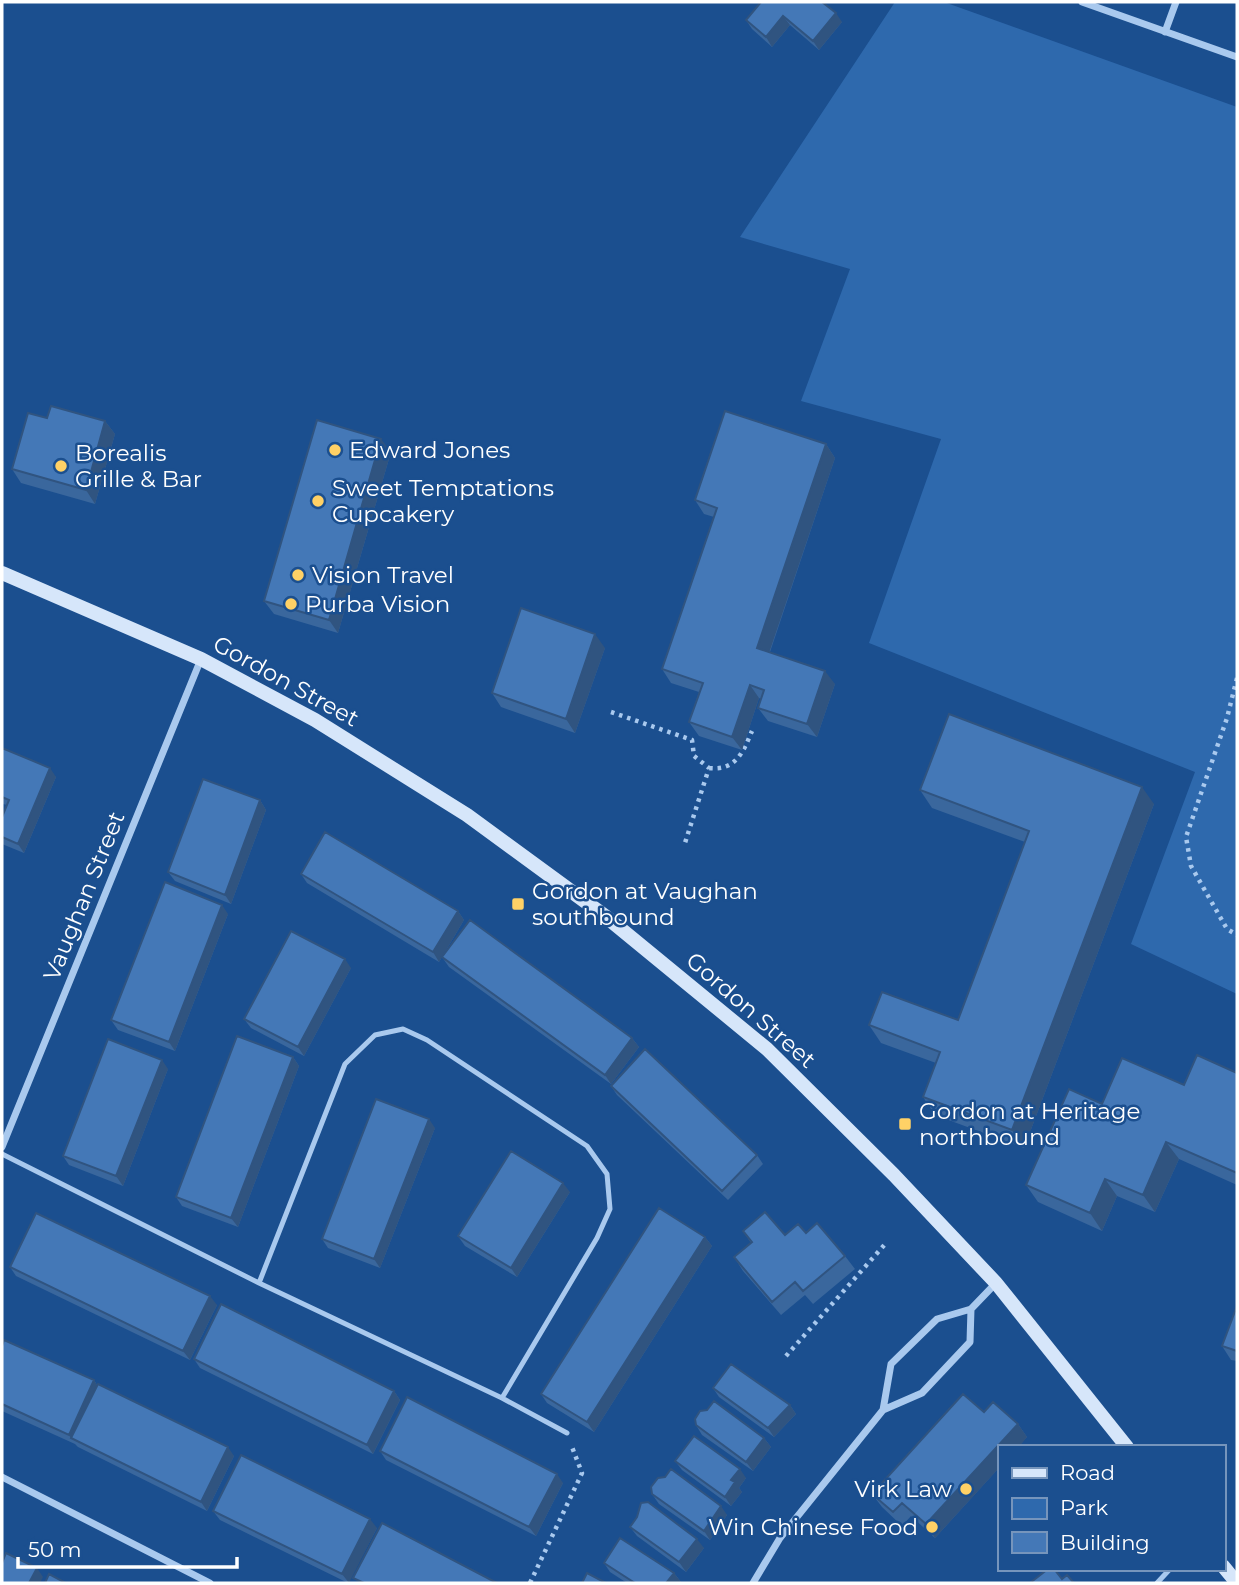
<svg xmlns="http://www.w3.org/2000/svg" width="1239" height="1585" font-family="Montserrat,sans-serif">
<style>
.green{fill:#2e69ad}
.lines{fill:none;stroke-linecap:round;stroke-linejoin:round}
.path{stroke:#a9c9ee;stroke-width:4.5;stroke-dasharray:3.5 5;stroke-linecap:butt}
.lane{stroke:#a9c9ee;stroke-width:5}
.street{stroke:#a9c9ee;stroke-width:7}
.secondary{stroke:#d6e6fa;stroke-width:14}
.wall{fill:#3a679d}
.shaded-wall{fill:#305480}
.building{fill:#4478b7;stroke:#305480;stroke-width:2}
.poi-dot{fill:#ffd166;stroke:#1b4f8f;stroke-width:2.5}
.labels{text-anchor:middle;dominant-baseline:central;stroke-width:5;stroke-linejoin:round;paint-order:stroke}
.poi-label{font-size:23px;fill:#fff;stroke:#1b4f8f;text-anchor:start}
.street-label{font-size:23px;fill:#fff;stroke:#1b4f8f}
</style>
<rect width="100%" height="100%" fill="#1b4f8f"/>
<path class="green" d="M895,2h49l293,105v887l-106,-50 64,-172 -326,-129 72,-204 -140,-38 49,-132 -110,-32z"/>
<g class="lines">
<path class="path" d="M1237,678l-10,40 -41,119 5,29 36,63 10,6
M611,712l81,28 2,16 15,12 -25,78
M709,768c27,3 34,-16 43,-37
M786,1356l101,-114
M530,1583l52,-110 -10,-26"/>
<path class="lane" d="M2,1154l257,129 243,115 65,35
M259,1283l86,-219 30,-29 28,-6 24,11 160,106 20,28 3,35 -13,29 -95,160
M1157,1583l13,-14"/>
<path class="street" d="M1082,2l155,55
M1165,32l11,-30
M2,1147l199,-488
M883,1410l8,-46 46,-45 34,-10 25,-26
M2,1477l208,106
M753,1583l27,-45 103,-128 39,-17 48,-51 1,-33"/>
<path class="secondary" d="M2,573l199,86 114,61 152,95 138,101 162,133 127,126 102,108 131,164
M1223,1566l14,17"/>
</g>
<path class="wall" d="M761,2l81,20 -23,28 -29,-25 -18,22 -20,-18 -6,-9z
M47,418l58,3 10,13 -20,70 -74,-21 -9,-14z
M826,444l9,14 -65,194 65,32 -18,53 -49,-16 -10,-13 3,-9 -2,-1 -17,52 -43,-14 -10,-14 10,-30 -28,-9 -9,-14 52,-152 -10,-3 -9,-14z
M391,452l-53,181 -64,-19 -10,-13z
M605,648l-30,85 -74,-26 -9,-14z
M2,748l54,29 -32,76 -22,-9v-27l5,-12 -4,-1 -1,4z
M920,790l234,14 -130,344 -89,-33 -12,-18 13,-34 -55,-20 -12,-18 89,-5 67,-178 -93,-34z
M260,800l6,10 -35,94 -56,-23 -7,-9z
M301,874l157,37 6,9 -25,42 -132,-79z
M228,914l-53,137 -57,-21 -7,-10z
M442,957l190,81 7,9 -28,37 -162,-117z
M351,968l-47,88 -53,-28 -7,-9z
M293,1057l6,9 -61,161 -56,-21 -6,-9z
M168,1069l-45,117 -54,-21 -6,-9z
M1237,1073v112l-58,-26 -24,53 -38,-16 -15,35 -64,-29 -12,-17 76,-81z
M611,1086l146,69 6,9 -35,36 -111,-105z
M435,1128l-55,140 -52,-20 -6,-9z
M570,1192l-53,85 -52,-31 -7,-10z
M743,1231l42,4 21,-2 39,23 10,13 -42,35 -8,-9 -24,20 -38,-44 -9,-14 17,-14z
M705,1237l7,9 -118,186 -47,-29 -6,-9z
M10,1267l207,38 -27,55 -174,-84z
M1237,1306v55l-6,-1 -9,-14z
M2,1346l92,34 3,5 137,71 -27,55 -129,-64 -3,-3 -73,-33z
M194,1359l200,32 6,9 -27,54 -173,-86z
M713,1388l77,17 6,9 -22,23 -55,-40z
M1018,1424l9,13 -92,101 -24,-22 -9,10 -20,-19 -10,-13z
M696,1425l68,13 7,9 -18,24 -51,-36z
M380,1451l183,32 -27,53 -150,-76z
M675,1461l71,17 -7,10 3,4 -11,14 -49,-36z
M665,1477l62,38 -17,25 -51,-36 -7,-10z
M213,1511l164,17 -29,55 -128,-63z
M637,1517l67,31 -18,24 -49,-36 -7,-9z
M604,1563l70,10 7,9 -2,1h-52l-17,-11z"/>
<path class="shaded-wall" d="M836,13l6,9 -23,28 -6,-9z
M783,16l7,9 -18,22 -6,-10z
M105,421l10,13 -20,70 -9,-14z
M381,439l10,13 -53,181 -9,-13z
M826,444l9,14 -69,204 -9,-14z
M595,634l10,14 -30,85 -9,-14z
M825,671l10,13 -18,53 -10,-13z
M750,685l9,13 -17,52 -10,-13z
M50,768l6,9 -32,76 -6,-9z
M1142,787l12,17 -130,344 -12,-18z
M260,800l6,10 -35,94 -6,-9z
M222,905l6,9 -53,137 -6,-9z
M458,911l6,9 -25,42 -6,-10z
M345,959l6,9 -47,88 -6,-9z
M632,1038l7,9 -28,37 -6,-9z
M293,1057l6,9 -61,161 -7,-9z
M162,1060l6,9 -45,117 -7,-10z
M429,1119l6,9 -55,140 -6,-9z
M1166,1142l13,17 -24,53 -12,-17z
M1105,1179l12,17 -15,35 -12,-18z
M563,1183l7,9 -53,85 -6,-9z
M705,1237l7,9 -118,186 -7,-10z
M210,1296l7,9 -27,55 -7,-9z
M94,1380l6,10 -29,48 -2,-3z
M394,1391l6,9 -27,54 -6,-9z
M790,1405l6,9 -22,23 -6,-9z
M1018,1424l9,13 -8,10h-20v21l-64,70 -9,-14z
M764,1438l7,9 -18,24 -7,-9z
M228,1447l6,9 -27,55 -6,-9z
M740,1469l6,9 -7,10 3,4 -11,14 -6,-9 6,-17z
M557,1474l6,9 -27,53 -7,-9z
M721,1506l6,9 -17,25 -6,-9z
M370,1519l7,9 -28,55 -7,-9z
M697,1539l7,9 -18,24 -7,-10z
M37,1568l6,9 -3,6h-11z
M674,1573l7,9 -2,1h-13z"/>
<path class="building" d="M761,2h61l14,11 -23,28 -30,-25 -17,21 -20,-17z
M51,406l54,15 -19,69 -74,-21 16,-56 19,5z
M725,411l101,33 -69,204 68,23 -18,53 -49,-16 6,-18 -14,-5 -18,52 -43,-15 14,-39 -41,-14 55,-161 -22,-8z
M317,420l64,19 -52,181 -65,-19z
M521,608l74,26 -29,85 -74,-26z
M949,714l193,73 -130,343 -89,-33 17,-45 -71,-27 13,-33 76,28 71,-189 -109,-41z
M2,748l48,20 -32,76 -16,-7v-20l7,-17 -7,-3z
M203,779l57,21 -35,95 -57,-23z
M325,832l133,79 -25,41 -132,-78z
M165,882l57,23 -53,137 -58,-22z
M470,920l162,118 -27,37 -163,-118z
M291,931l54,28 -47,88 -54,-28z
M237,1036l56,21 -62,161 -55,-21z
M108,1039l54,21 -46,116 -53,-20z
M645,1049l112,106 -35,36 -111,-105z
M1197,1055l40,18v100l-71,-31 -23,53 -38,-16 -15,34 -64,-28 43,-96 33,15 20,-46 62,27z
M376,1099l53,20 -55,140 -52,-20z
M511,1151l52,32 -52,85 -53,-32z
M659,1208l46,29 -118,185 -46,-28z
M765,1212l20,23 13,-11 8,9 11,-10 28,33 -42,35 -8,-9 -23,20 -38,-45 18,-15 -9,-11z
M36,1213l174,83 -27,55 -173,-84z
M221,1304l173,87 -27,54 -173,-86z
M1237,1306v45l-15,-5z
M4,1340l90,40 -25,55 -67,-31v-58z
M731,1364l59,41 -22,23 -55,-40z
M98,1384l130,63 -27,55 -130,-64z
M963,1394l21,18 9,-10 25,22 -92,100 -24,-21 -9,9 -21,-18z
M407,1397l150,77 -28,53 -149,-76z
M714,1401l50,37 -18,24 -50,-37 -1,-6 5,-8 7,-1z
M694,1436l46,33 -9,11 4,2 -10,15 -50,-36z
M241,1455l129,64 -28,55 -129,-63z
M671,1469l50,37 -17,25 -52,-37 -1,-7 7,-9 7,-1z
M648,1502l49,37 -18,23 -49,-35 7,-10 4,-14z
M382,1523l115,60h-133l-11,-5z
M620,1538l54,35 -8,10h-31l-31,-20z
M6,1553l31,15 -8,15h-27v-20z
M1048,1569h6l8,10 5,-4 7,8h-44z
M587,1573l19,10h-24z
M49,1574l15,8 -1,1h-18z"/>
<g class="poi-dot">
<circle cx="335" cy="450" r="7"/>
<circle cx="61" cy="466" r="7"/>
<circle cx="318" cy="501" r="7"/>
<circle cx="298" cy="575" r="7"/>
<circle cx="291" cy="604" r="7"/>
<rect x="511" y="897" width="14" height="14" rx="3.5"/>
<rect x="898" y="1117" width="14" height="14" rx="3.5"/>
<circle cx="966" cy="1489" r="7"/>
<circle cx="932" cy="1527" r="7"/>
</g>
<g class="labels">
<g class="poi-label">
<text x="349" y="450">Edward Jones</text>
<text x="75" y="453">Borealis<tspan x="75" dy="26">Grille &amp; Bar</tspan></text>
<text x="332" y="488">Sweet Temptations<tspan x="332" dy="26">Cupcakery</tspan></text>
<text x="312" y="575">Vision Travel</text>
<text x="305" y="604">Purba Vision</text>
<text x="532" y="891">Gordon at Vaughan<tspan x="532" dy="26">southbound</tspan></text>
<text x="919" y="1111">Gordon at Heritage<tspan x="919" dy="26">northbound</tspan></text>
<text x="952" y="1489" text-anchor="end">Virk Law</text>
<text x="918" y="1527" text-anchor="end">Win Chinese Food</text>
</g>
<g class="street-label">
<text transform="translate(286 681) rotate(29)">Gordon Street</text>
<text transform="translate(84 896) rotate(-68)">Vaughan Street</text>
<text transform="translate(751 1010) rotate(41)">Gordon Street</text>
</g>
</g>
<rect width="1239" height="1585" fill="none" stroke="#ffffff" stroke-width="7"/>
<rect x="998" y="1445" width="228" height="126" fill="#1b4f8f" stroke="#7695bc" stroke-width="2"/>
<rect x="1012" y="1468" width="35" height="10" fill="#d6e6fa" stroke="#7695bc" stroke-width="2"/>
<text x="1060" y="1480" font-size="21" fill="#ffffff">Road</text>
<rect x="1012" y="1498" width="35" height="21" fill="#2e69ad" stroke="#7695bc" stroke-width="2"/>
<text x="1060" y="1515" font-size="21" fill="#ffffff">Park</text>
<rect x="1012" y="1532" width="35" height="21" fill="#4478b7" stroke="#7695bc" stroke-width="2"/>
<text x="1060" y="1550" font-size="21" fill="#ffffff">Building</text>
<path d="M18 1557v10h219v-10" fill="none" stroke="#ffffff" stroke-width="3.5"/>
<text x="28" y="1557" font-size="21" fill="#ffffff" stroke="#1b4f8f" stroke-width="5" paint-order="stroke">50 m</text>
</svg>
